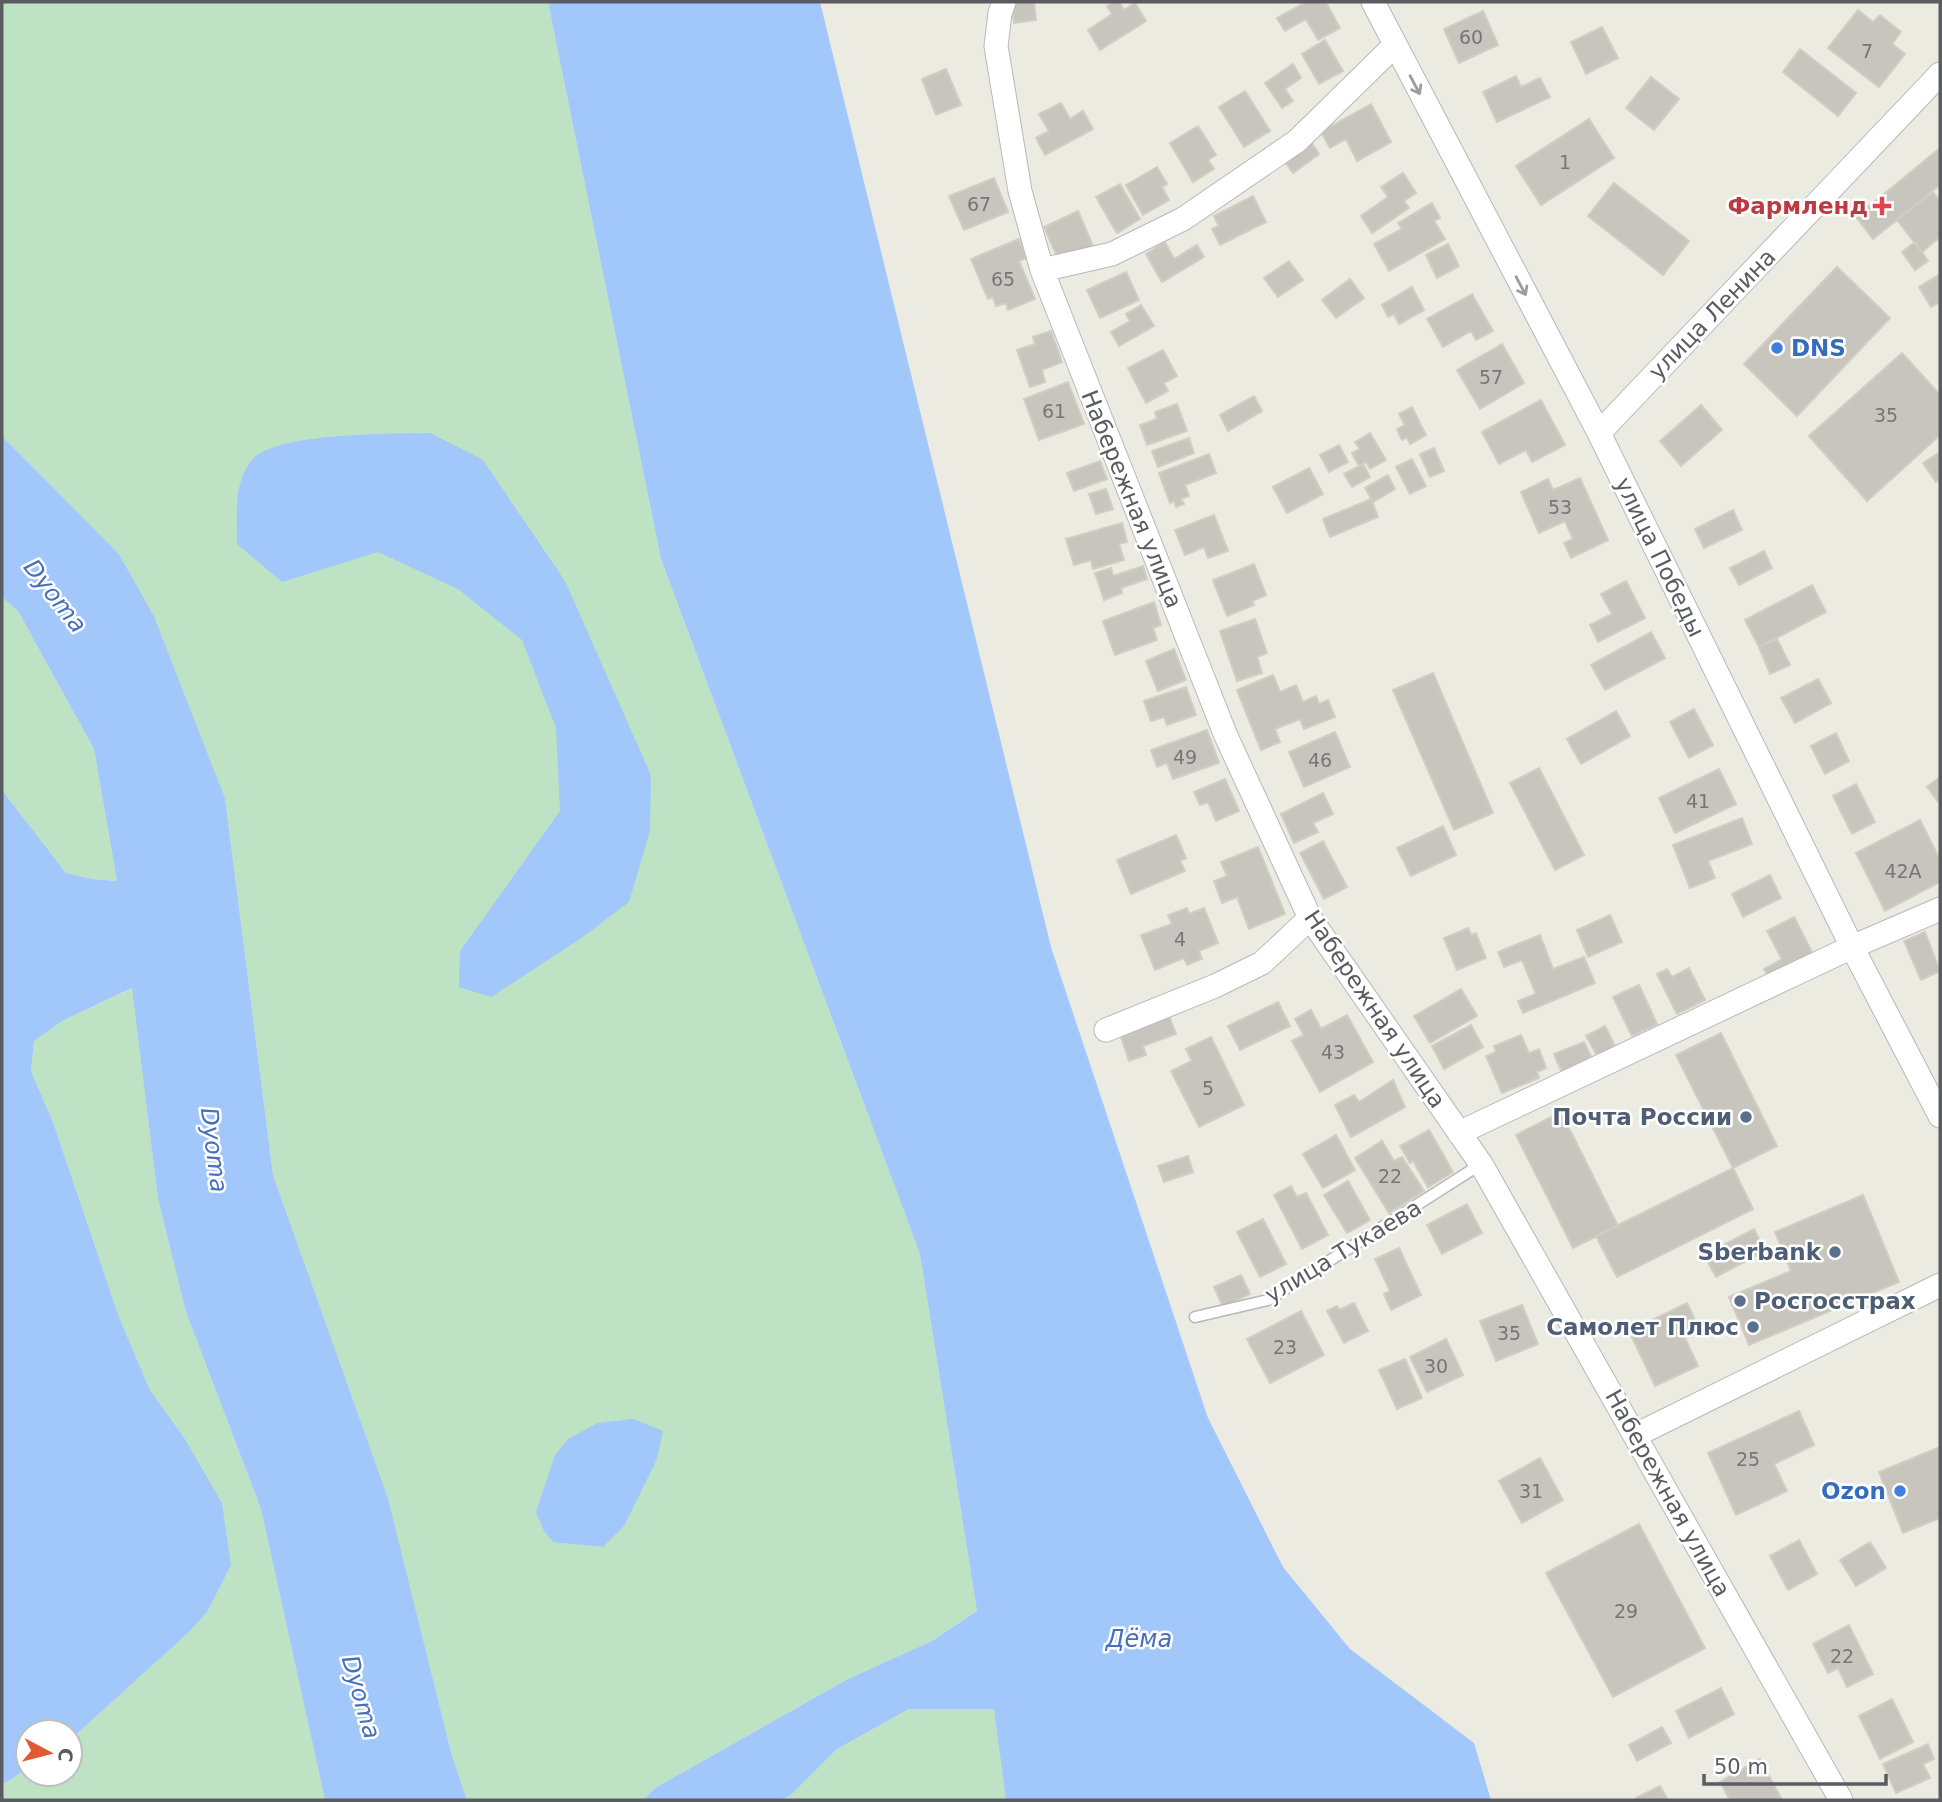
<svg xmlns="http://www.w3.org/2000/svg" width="1942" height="1802" font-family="'DejaVu Sans',sans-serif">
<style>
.green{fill:#bee3c4}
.water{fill:#a2c7fb}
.building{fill:#c8c5be;stroke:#d0cec0;stroke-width:2}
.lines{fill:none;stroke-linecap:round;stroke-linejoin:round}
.service-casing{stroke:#b7b8bd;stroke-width:13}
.minor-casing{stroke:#b7b8bd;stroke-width:25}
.service{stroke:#fff;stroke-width:10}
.minor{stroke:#fff;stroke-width:23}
.oneway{stroke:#9c9da0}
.health-dot{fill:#e0444e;stroke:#fff;stroke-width:2.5}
.shop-dot{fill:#3f7fe0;stroke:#fff;stroke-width:2.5}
.service-dot{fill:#5c6f8a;stroke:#fff;stroke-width:2.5}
.labels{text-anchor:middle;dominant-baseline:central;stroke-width:5;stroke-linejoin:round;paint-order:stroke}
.number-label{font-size:19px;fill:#767678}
.health-label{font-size:23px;font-weight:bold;fill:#be3a42;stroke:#fff;text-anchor:end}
.street-label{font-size:23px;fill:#5a5c61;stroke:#fff}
.shop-label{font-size:23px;font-weight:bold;fill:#366cbe;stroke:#fff;text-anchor:start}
.service-label{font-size:23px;font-weight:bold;fill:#4e5e75;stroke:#fff;text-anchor:end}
.water-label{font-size:24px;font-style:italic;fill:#476fbc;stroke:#fff}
</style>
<rect width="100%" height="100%" fill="#ecebe1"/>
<path class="green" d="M2,2h546l113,557 259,695 57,357 -45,30 -84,38 -193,109 -12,12h-176l-15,-44 -64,-258 -115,-323 -48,-377 -71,-182 -35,-62 -117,-118z
M2,597l16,14 76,138 23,132 -26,-2 -25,-6 -64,-83z
M133,988l25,211 28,113 75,197 64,291h-323v-17l5,-1 21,-14v6h42v-34l117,-106 -4,-198 -33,-46 -31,-73 -66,-195 -22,-51 3,-30 30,-21z
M909,1709h86l11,91h-225l11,-6 45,-45z"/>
<path class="water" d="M548,2h272l231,945 157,471 75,149 67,82 124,94 17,57h-485l-12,-91h-85l-72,40 -45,45 -11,6h-138l12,-12 193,-109 84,-38 45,-30 -57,-357 -259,-695z
M430,433l53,27 82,121 86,194 -1,56 -21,71 -49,37 -89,58 -32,-10 1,-36 100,-140 -4,-83 -34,-88 -64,-51 -80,-37 -96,30 -45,-38c0,-29 -4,-59 14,-83 22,-29 142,-27 179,-28z
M2,436l117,118 35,62 71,182 48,377 115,323 64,258 15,44h-142l-64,-291 -75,-197 -28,-113 -26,-211 -68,32 -30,21 -3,30 22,51 66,195 31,73 33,46 39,67 9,62 -24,47 -20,22 -117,106v-8h-42v36l-21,14 -5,1v-993l64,83 25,6 26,2 -23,-132 -76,-138 -16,-14z
M633,1419l30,12 -6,28 -33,67 -21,21 -50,-5 -9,-11 -8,-19 19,-57 13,-16 30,-16z"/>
<path class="building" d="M1011,2h23l2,18 -22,3z
M1114,2h5l5,8 11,-7 11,18 -46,29 -12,-20 24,-16 -5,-8z
M1306,2h20l14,26 -22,12 -12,-21 -21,12 -8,-13z
M1858,10l15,12 7,-7 21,17 -9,12 13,10 -26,33 -51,-39z
M1483,11l15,34 -39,18 -15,-34z
M1602,27l16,31 -32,16 -15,-32z
M1325,40l18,31 -24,13 -17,-30z
M1800,49l56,44 -18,23 -55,-44z
M1293,64l8,14 -16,11 8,12 -11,7 -17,-25z
M946,69l15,36 -25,10 -14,-36z
M1516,76l5,11 19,-9 10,19 -53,25 -14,-30z
M1651,77l28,22 -25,31 -28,-22z
M1245,91l25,40 -26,16 -25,-40z
M1061,103l9,16 13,-8 10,18 -48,26 -9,-17 13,-7 -10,-17z
M1371,104l20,38 -34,19 -11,-22 -16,9 -9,-16z
M1589,119l25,39 -73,47 -25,-39z
M1198,126l18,29 -8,5 6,9 -21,13 -23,-39z
M1311,142l8,12 -26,19 -8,-11z
M1940,148v37l-67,54 -17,-22z
M1157,167l10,17 -5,3 7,13 -26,15 -17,-30z
M1403,173l13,20 -12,8 5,7 -37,25 -11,-17 27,-19 -7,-10z
M994,178l14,34 -44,18 -15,-34z
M1614,183l75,58 -26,34 -75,-59z
M1120,184l20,35 -23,14 -21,-36z
M1933,192l7,9v36l-18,15 -25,-32z
M1253,196l13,26 -46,23 -8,-16 7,-3 -5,-10z
M1432,203l8,15 -6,3 11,18 -56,32 -15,-27 28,-15 -4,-6z
M1078,211l15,35 -34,15 -15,-34z
M1019,239l8,19 -8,3 16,38 -27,11 -2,-7 -10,3 -3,-9 -5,2 -17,-40z
M1165,242l9,17 23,-14 7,12 -42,25 -16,-28z
M1915,242l13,19 -13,9 -13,-18z
M1448,244l11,22 -22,12 -11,-23z
M1289,261l14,19 -25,17 -14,-19z
M1837,267l53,51 -93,98 -53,-52z
M1126,272l13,28 -39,18 -13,-28z
M1940,274v28l-9,5 -12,-20z
M1350,279l14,19 -28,20 -14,-18z
M1412,287l12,23 -25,14 -5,-10 -6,3 -6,-12z
M1472,294l21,37 -17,9 -5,-9 -28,16 -16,-28z
M1141,305l13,21 -35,20 -8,-14 19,-11 -4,-7z
M1051,331l11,31 -20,8 3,12 -15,5 -13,-37 18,-6 -2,-7z
M1502,344l22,39 -44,26 -23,-39z
M1163,350l14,26 -13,7 4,8 -22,12 -18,-35z
M1902,353l38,42v40l-73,66 -58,-65z
M1068,382l16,42 -45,16 -15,-41z
M1254,396l8,15 -34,20 -8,-16z
M1541,400l24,45 -33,17 -6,-12 -27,14 -17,-32z
M1177,404l10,27 -40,14 -7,-20 17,-6 -2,-7z
M1701,405l21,25 -41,36 -21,-25z
M1412,407l14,28 -16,9 -3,-7 -5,3 -5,-11 8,-4 -6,-11z
M1370,433l16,27 -16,9 -4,-7 -7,4 -7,-13 8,-4 -5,-7z
M1189,438l5,15 -36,14 -6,-16z
M1339,445l9,17 -19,10 -9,-17z
M1434,448l10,23 -14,6 -10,-23z
M1940,452v28l-4,2 -13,-19z
M1209,454l7,19 -31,12 4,11 -8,3 3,5 -8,3 -2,-6 -4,2 -11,-30z
M1412,459l14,27 -16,8 -14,-27z
M1100,461l7,18 -33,12 -7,-18z
M1363,464l7,13 -18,10 -8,-13z
M1309,468l14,26 -36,19 -14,-26z
M1388,475l7,14 -22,13 -8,-14z
M1580,478l28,62 -37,18 -7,-15 9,-4 -8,-18 -26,12 -18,-41 27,-13 5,11z
M1106,489l7,20 -17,5 -7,-20z
M1371,499l7,18 -48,20 -7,-18z
M1733,510l9,20 -38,18 -9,-19z
M1214,515l14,36 -20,7 -4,-11 -19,8 -10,-25z
M1122,523l5,19 -8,2 5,16 -31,9 -2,-9 -17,5 -8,-26z
M1764,551l8,17 -33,17 -9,-17z
M1254,564l12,31 -14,6 2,4 -27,11 -14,-36z
M1143,566l4,13 -26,9 1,5 -18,7 -9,-27 16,-5 2,8z
M1626,581l19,37 -47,24 -8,-17 22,-11 -11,-20z
M1812,585l14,27 -67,35 -14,-27z
M1154,602l7,23 -8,3 4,12 -42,15 -12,-34z
M1255,619l12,34 -10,4 5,16 -25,8 -17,-50z
M1651,632l14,26 -60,32 -14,-25z
M1777,639l13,26 -20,9 -11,-27z
M1174,649l12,31 -28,11 -12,-30z
M1433,673l60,140 -39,17 -61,-140z
M1273,675l7,17 16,-7 7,17 13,-6 3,8 9,-4 7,17 -31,12 -4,-10 -25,10 5,13 -19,8 -24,-60z
M1818,679l13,24 -36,20 -14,-25z
M1186,687l10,28 -29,10 -3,-8 -13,4 -7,-20z
M1694,709l19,36 -24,13 -19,-36z
M1616,711l14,25 -49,28 -14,-25z
M1207,730l12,33 -46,16 -6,-16 -10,4 -6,-17z
M1335,732l15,35 -46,20 -15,-35z
M1836,733l13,28 -24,13 -14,-28z
M1539,768l45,87 -29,15 -45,-87z
M1719,769l17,35 -61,29 -16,-35z
M1940,777v27l-13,-17z
M1225,779l14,32 -23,10 -8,-19 -8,3 -6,-13z
M1856,784l19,38 -23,12 -19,-38z
M1323,793l10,21 -20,9 5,9 -24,11 -13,-29z
M1742,818l10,26 -44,17 7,17 -25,10 -17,-43z
M1920,820l20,40v22l-55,29 -29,-58z
M1443,826l13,29 -45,21 -14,-28z
M1176,835l10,23 -6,3 5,10 -54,23 -14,-34z
M1323,841l24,46 -23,12 -24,-46z
M1258,847l27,67 -36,15 -12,-32 -15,6 -8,-22 13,-5 -6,-14z
M1770,875l11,23 -38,19 -11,-23z
M1187,908l2,6 15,-6 14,35 -19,8 3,8 -15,6 -3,-7 -29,12 -14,-35 31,-11 -4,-9z
M1610,915l12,27 -34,15 -11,-27z
M1794,917l20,39 -44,23 -6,-10 18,-10 -15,-28z
M1468,928l3,7 5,-2 10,25 -29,12 -13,-32z
M1925,932l15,39 -19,9 -17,-39z
M1540,935l13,34 31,-12 11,26 -72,30 -5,-12 18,-7 -14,-34 -18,7 -6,-15z
M1689,968l16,32 -28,14 -20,-40 10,-5 5,8z
M1639,985l18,39 -25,12 -19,-39z
M1461,989l16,27 -47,27 -16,-27z
M1278,1002l12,24 -50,24 -12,-24z
M1311,1010l10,19 26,-14 26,47 -53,30 -28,-51 12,-6 -9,-16z
M1168,1013l8,21 -33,12 3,9 -17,6 -10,-30z
M1471,1025l12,22 -39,22 -12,-23z
M1605,1026l12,24 -18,9 -13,-23z
M1721,1033l56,113 -44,22 -57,-113z
M1521,1035l8,18 10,-4 7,19 -9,4 2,6 -37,15 -16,-37 10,-4 -2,-6z
M1211,1037l33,68 -45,22 -28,-56 21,-10 -6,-12z
M1584,1042l9,18 -31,13 -8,-19z
M1393,1080l12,27 -54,30 -16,-32 19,-10 5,7z
M1561,1112l57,114 -45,22 -57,-113z
M1429,1130l24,42 -25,15 -15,-26 -3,2 -10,-17z
M1336,1135l19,35 -32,18 -20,-34z
M1382,1141l12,20 8,-4 22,34 -35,22 -34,-55z
M1188,1156l5,16 -29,10 -6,-16z
M1733,1168l20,41 -136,68 -21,-41z
M1348,1181l22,39 -23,13 -23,-38z
M1291,1186l6,11 9,-4 22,42 -26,14 -28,-54z
M1863,1195l36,87 -150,63 -20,-48 62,-26 -16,-39z
M1467,1204l15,29 -40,21 -15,-29z
M1263,1219l23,45 -26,13 -23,-45z
M1754,1229l11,22 -49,26 -12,-22z
M1399,1248l22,47 -30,15 -7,-16 6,-3 -15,-32z
M1241,1275l9,19 -27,13 -9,-20z
M1354,1303l14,28 -24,12 -17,-32 10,-5 2,4z
M1687,1303l13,28 -15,7 13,28 -43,20 -26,-55z
M1522,1305l16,39 -42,17 -16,-40z
M1301,1311l23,44 -54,28 -23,-44z
M1446,1339l17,36 -36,17 -17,-35z
M1405,1359l17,39 -25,11 -18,-39z
M1799,1411l15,34 -40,19 13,27 -51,24 -28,-62z
M1940,1447v71l-37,15 -24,-61z
M1540,1458l23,42 -41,23 -23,-42z
M1639,1524l66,124 -92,49 -67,-124z
M1799,1540l18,34 -29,16 -18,-34z
M1870,1542l16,26 -30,18 -16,-26z
M1849,1625l24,49 -26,13 -9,-19 -10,5 -15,-29z
M1721,1688l13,26 -45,24 -13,-27z
M1892,1699l21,43 -33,17 -21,-43z
M1662,1727l9,16 -34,18 -8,-16z
M1928,1744l6,15 -11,5 7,14 -34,15 -13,-29z
M1760,1759l22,41h-52l-10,-18z
M1660,1786l8,14h-31l-1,-2z"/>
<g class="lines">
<defs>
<path id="service" d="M1195,1317l73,-17 213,-136"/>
<path id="minor" d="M1004,2l-4,11 -4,33 24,145 22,79 184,466 84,182 171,246 360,636
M1373,2l226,431 253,514 88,169
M1042,270l70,-16 71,-35 114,-78 97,-95
M1599,433l341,-359
M1106,1030l109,-44 47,-23 48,-45
M1459,1133l393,-186 88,-38
M1636,1435l304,-150"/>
</defs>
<use href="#service" class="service-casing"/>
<use href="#minor" class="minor-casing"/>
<use href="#service" class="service"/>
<use href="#minor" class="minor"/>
</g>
<defs><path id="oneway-shaft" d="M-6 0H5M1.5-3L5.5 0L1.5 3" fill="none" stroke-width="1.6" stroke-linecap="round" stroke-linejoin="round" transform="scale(1.75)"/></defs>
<g class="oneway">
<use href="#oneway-shaft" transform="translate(1415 85) rotate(62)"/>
<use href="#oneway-shaft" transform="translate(1521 286) rotate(62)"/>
</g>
<path class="health-dot" d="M1878.5 195.5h7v7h7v7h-7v7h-7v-7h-7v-7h7z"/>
<g class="shop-dot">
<circle cx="1777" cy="348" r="7"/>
<circle cx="1900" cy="1491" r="7"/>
</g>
<g class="service-dot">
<circle cx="1746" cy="1117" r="7"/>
<circle cx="1835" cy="1252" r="7"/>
<circle cx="1740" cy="1301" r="7"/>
<circle cx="1753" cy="1327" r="7"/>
</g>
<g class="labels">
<g class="number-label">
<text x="1471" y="37">60</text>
<text x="1867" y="51">7</text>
<text x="1565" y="162">1</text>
<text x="979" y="204">67</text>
<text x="1003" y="279">65</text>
<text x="1491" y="377">57</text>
<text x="1054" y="411">61</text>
<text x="1886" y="415">35</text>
<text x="1560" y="507">53</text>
<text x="1185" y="757">49</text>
<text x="1320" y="760">46</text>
<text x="1698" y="801">41</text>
<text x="1903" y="871">42А</text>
<text x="1180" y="939">4</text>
<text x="1333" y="1052">43</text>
<text x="1208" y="1088">5</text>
<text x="1390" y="1176">22</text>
<text x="1509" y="1333">35</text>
<text x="1285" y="1347">23</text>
<text x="1436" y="1366">30</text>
<text x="1748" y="1459">25</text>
<text x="1531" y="1491">31</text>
<text x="1626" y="1611">29</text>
<text x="1842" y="1656">22</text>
</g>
<g class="health-label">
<text x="1868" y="206">Фармленд</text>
</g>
<g class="street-label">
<text transform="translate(1712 314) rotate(-46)">улица Ленина</text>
<text transform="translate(1132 499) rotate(68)">Набережная улица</text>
<text transform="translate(1660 557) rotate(64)">улица Победы</text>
<text transform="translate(1375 1009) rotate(56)">Набережная улица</text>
<text transform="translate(1343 1251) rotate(-31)">улица Тукаева</text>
<text transform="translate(1668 1493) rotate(61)">Набережная улица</text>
</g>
<g class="shop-label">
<text x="1791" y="348">DNS</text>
<text x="1886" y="1491" text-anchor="end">Ozon</text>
</g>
<g class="service-label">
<text x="1732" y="1117">Почта России</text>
<text x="1821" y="1252">Sberbank</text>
<text x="1754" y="1301" text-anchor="start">Росгосстрах</text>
<text x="1739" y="1327">Самолет Плюс</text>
</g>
<g class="water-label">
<text transform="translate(55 596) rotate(52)">Dyoma</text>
<text transform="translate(214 1150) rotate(83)">Dyoma</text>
<text x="1139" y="1639">Дёма</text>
<text transform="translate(361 1697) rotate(74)">Dyoma</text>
</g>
</g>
<rect width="1942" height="1802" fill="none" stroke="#5a5c61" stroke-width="7"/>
<g transform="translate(49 1753) rotate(97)"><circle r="33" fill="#ffffff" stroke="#bdbec0" stroke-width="2"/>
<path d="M0-5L12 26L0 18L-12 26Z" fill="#e15a33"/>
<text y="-10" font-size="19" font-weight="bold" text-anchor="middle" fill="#5a5c61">С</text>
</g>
<path d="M1704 1774v10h182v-10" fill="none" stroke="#5a5c61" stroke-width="3.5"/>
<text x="1714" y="1774" font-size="21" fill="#5a5c61" stroke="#ffffff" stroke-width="5" paint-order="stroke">50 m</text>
</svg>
